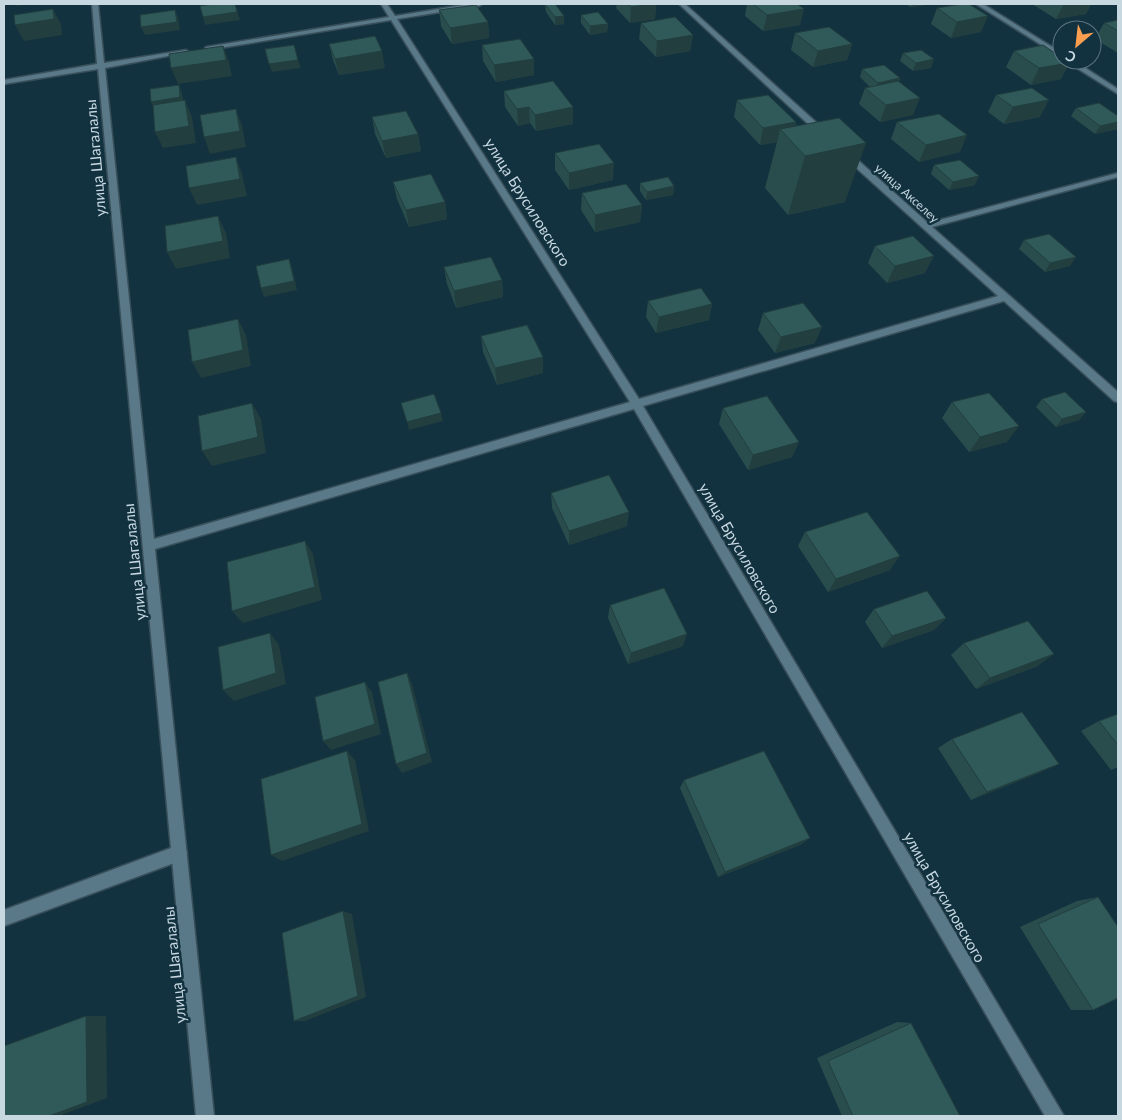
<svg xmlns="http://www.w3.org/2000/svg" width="1122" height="1120" font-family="Lato,sans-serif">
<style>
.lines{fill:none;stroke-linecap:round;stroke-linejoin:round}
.lane-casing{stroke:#384f5a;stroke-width:3}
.street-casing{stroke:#384f5a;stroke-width:3}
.lane{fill:#597888;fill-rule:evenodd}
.street{fill:#597888;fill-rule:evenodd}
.wall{fill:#294d4d}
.shaded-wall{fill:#223e3e}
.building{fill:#305959;stroke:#223e3e}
.labels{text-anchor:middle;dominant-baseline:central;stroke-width:5;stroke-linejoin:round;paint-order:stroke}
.far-street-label{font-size:12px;fill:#c7d8e1;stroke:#133240}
.street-label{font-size:15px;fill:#c7d8e1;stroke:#133240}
</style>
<rect width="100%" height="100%" fill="#133240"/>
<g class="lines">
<defs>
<path id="lane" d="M179,845l6,2 2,6 -2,6 -181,67v-16z"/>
<path id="street" d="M92,4h6l6,59 82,-13 3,2 -84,16 49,471 476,-137 -239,-382 -183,30 -3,-2 1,-1 183,-30 -8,-13h6l8,12 74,-12h13l-3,2 -82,13 242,380 359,-103 -155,-140v-4h6l79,71 190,-50v4l-186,50 186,165v10l-4,-1 -110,-100 -361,105 421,710h-19l-411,-707 -479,140 59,567h-18l-98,-1047 -94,15v-4l93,-16z
M679,4h6l142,128v4h-6z
M976,4h7l79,49v5z
M1064,60h9l45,29v5z"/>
</defs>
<use href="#lane" class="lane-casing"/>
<use href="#street" class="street-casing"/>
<use href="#lane" class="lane"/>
<use href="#street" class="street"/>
</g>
<path class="wall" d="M545,4l19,20 -9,1 -9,-13z
M617,4h39l-1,15 -25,4 -14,-15z
M747,4h50l3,21 -37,6 -18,-15z
M905,4h28l-22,3z
M1032,4h59l-5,10 -30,5z
M937,8l44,24 -30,6 -20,-14z
M439,10l49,12 1,16 -37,6 -11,-18z
M581,15l27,9 -1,8 -17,3 -9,-12z
M1118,20v33l-23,-14 9,-16z
M641,23l52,12 -3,16 -34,6 -17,-18z
M795,33l57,11 -5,16 -34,7 -22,-17z
M329,44l56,24 -46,7 -6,-15z
M482,45l52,30 -38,7 -13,-21z
M1014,51l55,12 -8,16 -30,6 -25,-18z
M903,53l28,15 -18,3 -13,-10z
M862,69l38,9 -1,4 14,33 -33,7 -21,-18 6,-16 5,-1 -10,-10z
M504,91l69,16v17l-37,7 -6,-8 -12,3 -13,-19z
M996,95l44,22 -36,7 -16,-12z
M737,100l59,22 -1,5 50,75 -57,13 -23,-27 12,-46 -17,3 -26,-28z
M1076,108l42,8v13l-23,5 -24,-18z
M372,117l46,17 3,17 -35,7 -11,-24z
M897,122l63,30 -41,10 -28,-23z
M555,153l58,27 -44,10 -14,-20z
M934,165l41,20 -26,5 -18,-16z
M393,182l52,20 2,17 -38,8 -12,-28z
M640,183l34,3 -1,9 -27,5 -6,-9z
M582,193l60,12 -2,17 -45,10 -14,-22z
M1024,240l46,26 -25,6 -26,-23z
M875,246l50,27 -38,10 -19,-20z
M444,267l58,13 1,17 -47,11 -9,-24z
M648,301l64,3 -3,16 -53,13 -10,-16z
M763,313l52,30 -40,10 -17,-23z
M481,336l62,21v16l-46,12 -14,-33z
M1042,399l44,13 -7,8 -23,7 -20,-20z
M952,402l55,40 -38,10 -27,-34z
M723,408l76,34 -7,15 -44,13 -29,-46z
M551,493l76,33 -58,19 -17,-37z
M805,532l85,38 -62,22 -30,-46z
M610,605l73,41 -55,18 -20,-46z
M874,609l72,9 -12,12 -52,18 -17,-26z
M964,643l74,23 -62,23 -25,-34z
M1118,714v53l-7,3 -30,-39 18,-10z
M952,739l89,33 -70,28 -33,-52z
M684,780l126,58 -10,7 -82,32 -38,-89z
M1098,897l-5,113h-22l-51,-83 57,-26z
M897,1022l14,1 49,93h-118l-25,-58z"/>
<path class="shaded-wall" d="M16,4h14l-13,2z
M235,4l5,16 -35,5 -2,-8z
M652,4h4l-1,15 -25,4 1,-16z
M912,4h21l-22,3z
M1064,4h27l-5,10 -30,5z
M53,9l8,15 1,11 -38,6 -9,-16z
M804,9l-4,16 -37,6 4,-16z
M175,10l3,8 2,12 -35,5 -4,-8z
M564,16v8l-9,1v-8z
M988,16l-7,16 -30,6 6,-16z
M488,22l1,16 -37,6 -2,-16z
M608,24l-1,8 -17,3v-9z
M693,35l-3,16 -34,6 1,-16z
M852,44l-5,16 -34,7 5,-16z
M223,46l6,16 3,14 -54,8 -7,-16z
M382,51l3,17 -46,7 -4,-16z
M534,59v16l-38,7 -2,-17z
M934,59l-3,9 -18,3 3,-8z
M298,60l3,8 -29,4 -3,-8z
M1069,63l-8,16 -30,6 8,-17z
M900,78l-3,9 -21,4 2,-8z
M179,85l3,8 2,12 -29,5 -4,-8z
M920,98l-7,17 -33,7 6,-17z
M185,100l7,17 4,26 -33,5 -8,-16z
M1049,100l-9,17 -36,7 9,-17z
M529,107l1,16 -12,3 -1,-17z
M573,107v17l-37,7 -1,-16z
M236,109l6,17 4,21 -36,7 -6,-17z
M796,122l-5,17 -11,-10 -3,13 -17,3 3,-17z
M1118,122v7l-23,5 5,-8z
M418,134l3,17 -35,7 -4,-17z
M967,135l-7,17 -41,10 7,-17z
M866,143l-21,59 -57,13 17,-59z
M236,157l6,17 5,22 -50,9 -8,-17z
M614,163l-1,17 -44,10v-17z
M979,176l-4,9 -26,5 4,-8z
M674,186l-1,9 -27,5 1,-8z
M445,202l2,17 -38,8 -3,-17z
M642,205l-2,17 -45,10v-17z
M218,216l8,17 4,25 -54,11 -9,-17z
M934,256l-9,17 -38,10 8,-17z
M1076,257l-6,9 -25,6 5,-9z
M289,259l3,8 5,23 -33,7 -3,-9z
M502,280l1,17 -47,11 -2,-17z
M712,304l-3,16 -53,13 3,-16z
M238,319l8,16 5,31 -50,12 -9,-16z
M822,327l-7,16 -40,10 6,-16z
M543,357v16l-46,12 -2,-17z
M252,403l9,16 5,34 -54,13 -10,-15z
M1086,412l-7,8 -23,7 6,-8z
M441,413l2,8 -34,9 -2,-8z
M1019,426l-12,16 -38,10 11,-15z
M799,442l-7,15 -44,13 5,-15z
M629,512l-2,14 -58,19v-14z
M305,541l8,13 9,46 -79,23 -11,-12z
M900,556l-10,14 -62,22 8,-13z
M946,618l-12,12 -52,18 10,-12z
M270,633l9,12 7,39 -52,17 -11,-11z
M687,634l-4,12 -55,18 3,-11z
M1054,654l-16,12 -62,23 14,-11z
M407,673l5,11 20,78 -30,11 -6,-9z
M365,682l7,10 9,42 -50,16 -8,-9z
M347,751l8,9 14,71 -87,30 -11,-6z
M1059,764l-18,8 -70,28 16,-8z
M810,838l-10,7 -82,32 7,-5z
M343,911l9,3 14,83 -61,24h-11z
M86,1016h20l1,82 -48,18h-10z"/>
<path class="building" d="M213,4h22l2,8 -34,5 -3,-11z
M545,4h10l9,12 -9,1z
M628,4h24l-21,3z
M753,4h44l7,5 -37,6z
M962,4h7l19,12 -31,6 -20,-14z
M476,5l12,17 -38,6 -11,-18z
M53,9l1,10 -39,6 -1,-10z
M175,10l2,12 -36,5 -1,-12z
M598,12l10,12 -18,2 -9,-11z
M675,17l18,18 -36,6 -16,-18z
M1118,20v11l-14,-8z
M829,27l23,17 -34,7 -23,-18z
M375,36l7,15 -47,8 -6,-15z
M520,39l14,20 -40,6 -12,-20z
M294,45l4,15 -29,4 -4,-15z
M1043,45l19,13v2h3l4,3 -30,5 -25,-17z
M223,46l3,14 -55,8 -2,-14z
M921,50l13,9 -18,4 -13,-10z
M884,65l16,13 -22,5 -16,-14z
M553,81l20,26 -38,8 -6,-8 -12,2 -13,-18z
M898,81l22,17 -34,7 -21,-17z
M179,85l1,12 -29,5 -1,-13z
M1032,88l17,12 -36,7 -17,-12z
M768,95l28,27 -33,6 -26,-28z
M185,100l4,26 -34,6 -2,-27z
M1099,103l19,13v6l-18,4 -24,-18z
M236,109l4,22 -36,6 -4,-22z
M406,111l12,23 -36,7 -10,-24z
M939,114l28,21 -41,10 -29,-23z
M839,118l27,25 -61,13 -25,-27z
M599,144l15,19 -45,10 -14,-20z
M236,157l4,22 -51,9 -3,-22z
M960,160l19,16 -26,6 -19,-17z
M431,174l14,28 -39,8 -13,-28z
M668,177l6,9 -27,6 -7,-9z
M626,184l16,21 -47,10 -13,-22z
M218,216l5,25 -56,11 -2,-26z
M1049,234l27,23 -26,6 -26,-23z
M913,236l21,20 -39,10 -20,-20z
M491,257l11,23 -48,11 -10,-24z
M289,259l5,22 -33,7 -5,-22z
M701,288l11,16 -53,13 -11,-16z
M803,303l19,24 -41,10 -18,-24z
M238,319l5,31 -51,12 -4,-32z
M527,325l16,32 -48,11 -14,-32z
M1065,392l21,20 -24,7 -20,-20z
M989,393l30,33 -39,11 -28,-35z
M434,394l7,19 -34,9 -6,-19z
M767,396l32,46 -46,13 -30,-47z
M252,403l6,34 -56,14 -4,-35z
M609,475l20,37 -60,19 -18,-38z
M867,512l33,44 -64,23 -31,-47z
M305,541l10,46 -83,24 -5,-49z
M664,588l23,46 -56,19 -21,-48z
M927,591l19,27 -54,18 -18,-27z
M1028,621l26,33 -64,24 -26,-35z
M270,633l6,40 -53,17 -5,-43z
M407,673l20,80 -31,11 -18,-82z
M365,682l10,42 -52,17 -8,-44z
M1022,712l37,52 -72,28 -35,-53z
M1118,714v31l-19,-24z
M347,751l15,73 -91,31 -10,-76z
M764,751l46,87 -85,34 -41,-92z
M1098,897l20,30v71l-25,12 -55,-86z
M343,911l15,85 -64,25 -12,-88z
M86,1016l1,86 -38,14h-45v-70z
M911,1023l49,93h-107l-25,-55z"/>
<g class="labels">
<g class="far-street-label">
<text transform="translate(907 193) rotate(42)">улица Акселеу</text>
</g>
<g class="street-label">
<text transform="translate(95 158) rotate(-95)">улица Шагалалы</text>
<text transform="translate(528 202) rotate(58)">улица Брусиловского</text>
<text transform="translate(740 548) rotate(60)">улица Брусиловского</text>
<text transform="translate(134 562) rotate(-96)">улица Шагалалы</text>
<text transform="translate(945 897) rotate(60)">улица Брусиловского</text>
<text transform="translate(174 965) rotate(-96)">улица Шагалалы</text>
</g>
</g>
<rect width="1122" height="1120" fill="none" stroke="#c7d8e1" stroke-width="10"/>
<g transform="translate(1077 45) rotate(208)"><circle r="24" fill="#133240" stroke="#5b7480"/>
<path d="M0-4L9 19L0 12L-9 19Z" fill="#fa9f4f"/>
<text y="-8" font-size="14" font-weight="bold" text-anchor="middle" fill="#c7d8e1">С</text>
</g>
</svg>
